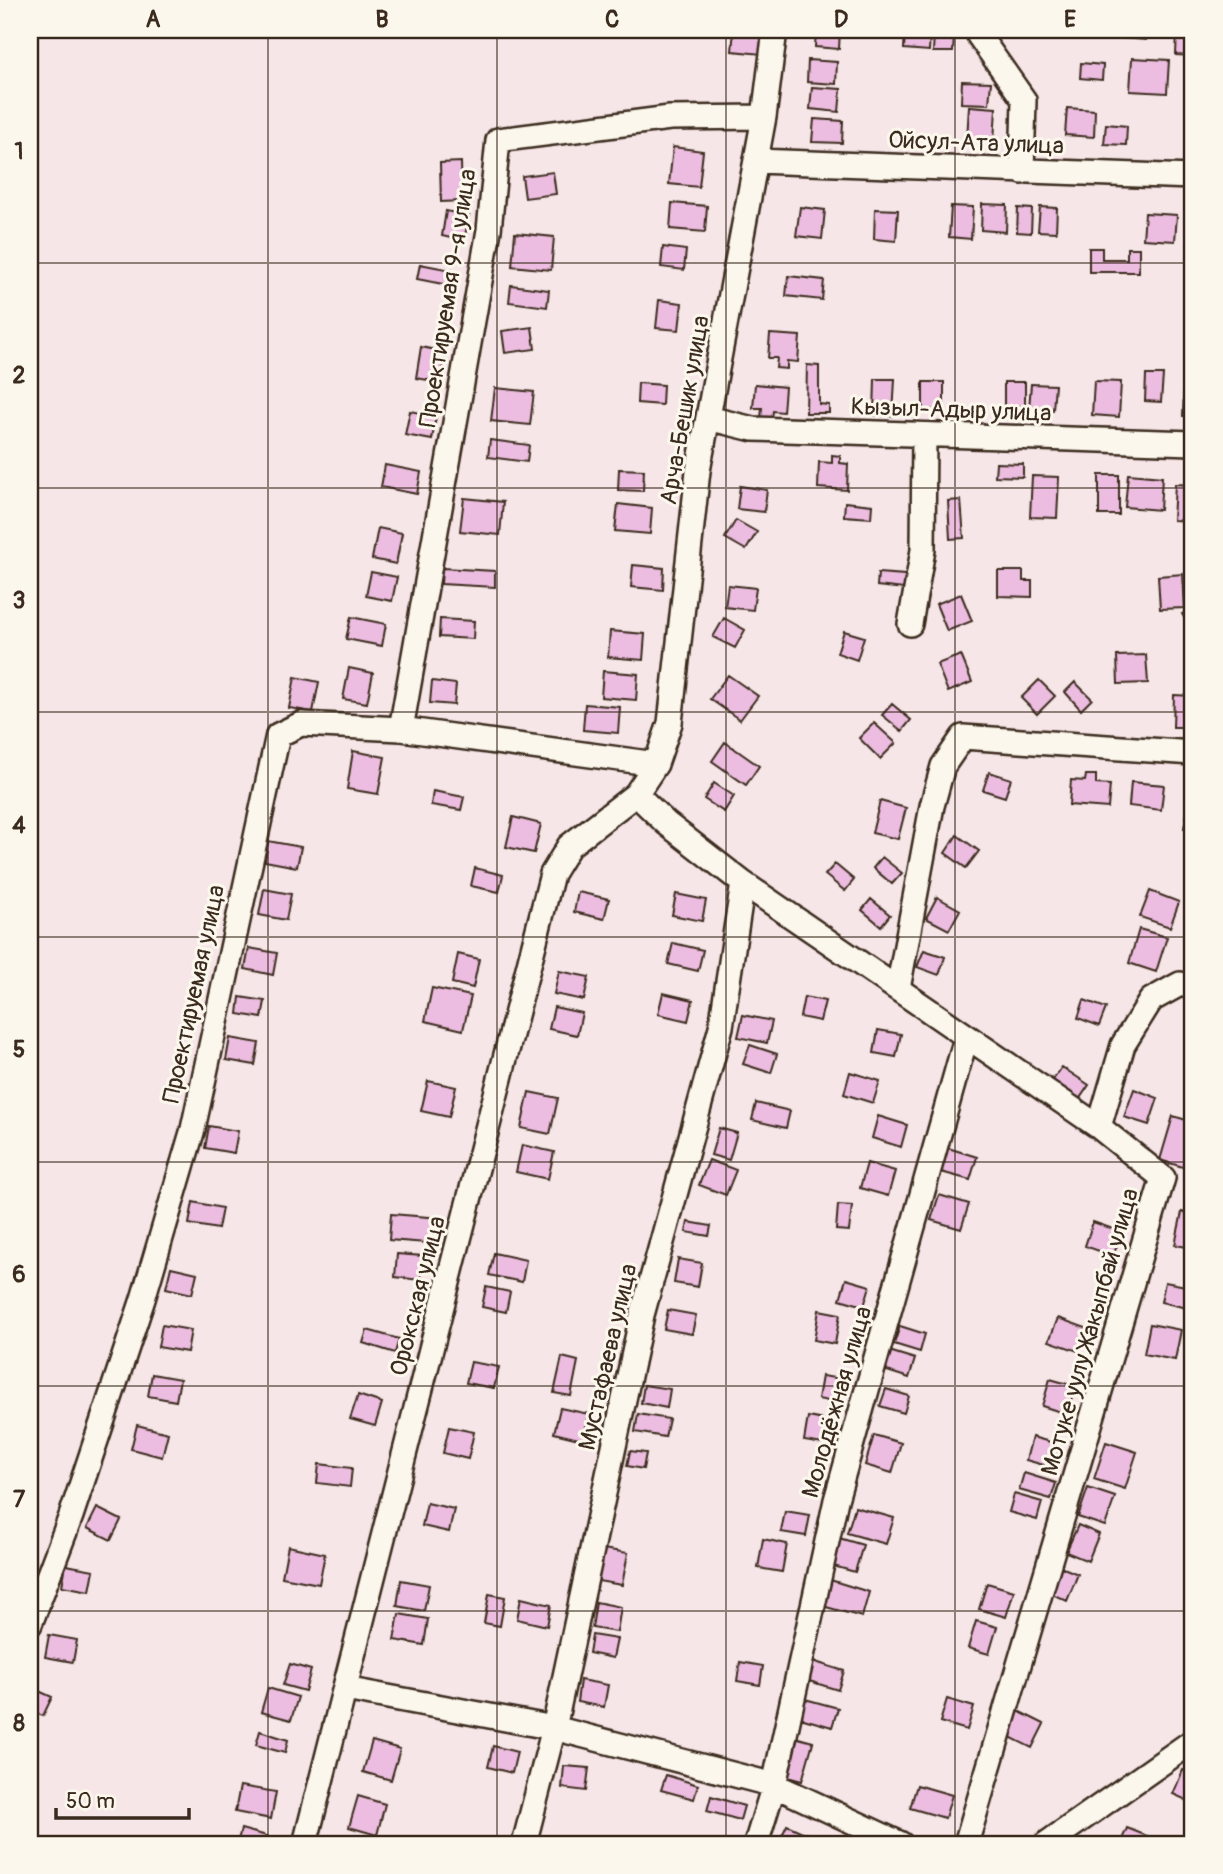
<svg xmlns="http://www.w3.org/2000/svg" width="1223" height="1874" font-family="Pangolin,sans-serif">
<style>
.building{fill:#ecbde0;stroke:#3b2a1e;stroke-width:2}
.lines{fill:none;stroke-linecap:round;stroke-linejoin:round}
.minor-casing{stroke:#3b2a1e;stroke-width:28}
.minor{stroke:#fbf7ec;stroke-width:23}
.grid{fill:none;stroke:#3b2a1e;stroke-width:2;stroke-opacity:0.55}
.labels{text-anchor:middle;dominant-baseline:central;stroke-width:6;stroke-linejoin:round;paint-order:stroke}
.street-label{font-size:24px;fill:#3b2a1e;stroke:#fbf7ec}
.neatline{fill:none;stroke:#3b2a1e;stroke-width:2.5}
.grid-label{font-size:23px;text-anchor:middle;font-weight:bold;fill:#3b2a1e}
</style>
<rect width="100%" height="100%" fill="#f6e6e8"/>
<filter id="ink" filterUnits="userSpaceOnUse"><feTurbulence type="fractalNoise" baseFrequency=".0143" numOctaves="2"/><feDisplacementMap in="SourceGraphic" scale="14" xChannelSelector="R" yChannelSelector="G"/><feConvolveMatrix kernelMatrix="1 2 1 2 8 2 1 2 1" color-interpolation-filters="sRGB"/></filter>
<g filter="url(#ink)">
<path class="building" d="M734,30h30l-2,24 -30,-3z
M816,30h24l-1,19 -24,-2z
M1125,30h22l-1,10 -22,-2z
M1177,30h16v26l-17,-1z
M905,32l25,1 -1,18 -25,-2z
M934,34l20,1 -1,17h-20z
M1132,58l37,2 -2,33 -37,-2z
M808,60l29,2 -1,22 -29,-2z
M1081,63l22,2 -1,15 -22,-2z
M962,81l29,1 -2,22 -28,-1z
M812,87l29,2 -2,23 -29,-3z
M969,106l27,2 -2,34 -27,-2z
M1067,108l28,2 -1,27 -29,-2z
M814,119l29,2 -1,22 -30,-1z
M1106,124l21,2 -1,19 -22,-1z
M673,147l30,4 -4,36 -30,-3z
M461,162l1,39 -21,1 -1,-39z
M553,172l3,22 -31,4 -3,-22z
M672,203l35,3 -2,26 -35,-3z
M982,204l25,1 -1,27 -25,-2z
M951,206l22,1 -2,32 -22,-2z
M800,207l25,3 -3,29 -26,-3z
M1040,207l17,1 -1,24 -18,-1z
M1018,208l14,1 -1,24 -14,-1z
M875,209l23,1 -2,31 -22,-2z
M446,211l23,5 -5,25 -22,-5z
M1145,213l32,2 -2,26 -32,-2z
M515,233l39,4 -3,33 -39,-4z
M663,247l23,3 -2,20 -23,-3z
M1089,248h13v11h25v-11h12v24h-50z
M420,264l31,6 -3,15 -31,-6z
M788,276l36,4 -2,20 -36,-4z
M511,285l38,5 -2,17 -38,-5z
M659,300l23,3 -3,27 -23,-2z
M532,327l3,22 -30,4 -3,-22z
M770,334l30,2 -2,26 -11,-1v8l-11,-1 1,-10h-9z
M421,347l25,5 -6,30 -24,-4z
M1185,359l8,1v56h-10z
M807,365l12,1v38l10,1v8h-23z
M1146,375h17l-2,27 -16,-1z
M875,379h20l-2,37 -19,-1z
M1094,381l27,1 -2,35 -27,-2z
M923,382h21v28h-21z
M1004,382h21v24h-21z
M638,383l25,2 -1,20 -25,-2z
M755,384l30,3 -2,25 -10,-1 -1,8 -11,-1 1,-10h-9z
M1031,384l24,1 -2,25 -24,-1z
M495,388l39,4 -4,33 -39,-4z
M410,411l26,5 -4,24 -27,-5z
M490,440l39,5 -2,17 -39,-5z
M832,455l8,1v7l8,1 -1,26 -29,-2 1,-26 13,1z
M996,463l27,1v13l-28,-1z
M385,465l36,7 -4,22 -36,-7z
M619,469l25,1 -1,21 -25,-1z
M1128,474l34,3 -2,33 -35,-3z
M1099,475h20v40h-20z
M1032,476l27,1 -2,41 -27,-1z
M1175,484l18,1v36l-20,-1z
M740,486l27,4 -3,22 -27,-3z
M464,498l39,4 -3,33 -40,-4z
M961,500l3,38 -14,1 -2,-38z
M845,502l27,3 -1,13 -27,-2z
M618,504l34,4 -2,26 -35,-3z
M736,520l21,12 -11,18 -21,-12z
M378,528l24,5 -6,31 -24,-5z
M633,565l31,3 -1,22 -32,-3z
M442,568l53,3v16l-54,-3z
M998,571h25v10h9v16l-34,-1z
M371,572l26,5 -5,24 -26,-5z
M878,573l27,2 -1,14 -27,-3z
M1183,574l2,34 -25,1 -2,-33z
M728,585l28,3 -3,22 -28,-3z
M961,594l11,27 -25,10 -11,-27z
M1193,607v24l-11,-17z
M351,617l35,7 -4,22 -36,-7z
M724,618l21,12 -10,18 -22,-11z
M440,619l34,2 -1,18 -34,-2z
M610,631l35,3 -2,26 -35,-3z
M844,631l20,6 -7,23 -20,-7z
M961,655l11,27 -24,10 -11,-28z
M1146,655l2,28 -30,1 -1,-28z
M349,668l24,5 -6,30 -24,-4z
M603,671l35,3 -2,26 -35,-3z
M728,675l30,21 -18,24 -30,-21z
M295,677l24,5 -6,30 -24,-4z
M1039,680l16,16 -18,18 -16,-16z
M432,681l24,3 -2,21 -24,-2z
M1075,682l17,17 -11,11 -16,-18z
M1174,695l19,1v31h-20z
M585,704l35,3 -2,26 -35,-3z
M892,704l19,16 -9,11 -20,-16z
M874,723l22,20 -16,16 -21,-21z
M725,742l34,24 -13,19 -34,-24z
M353,751l32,6 -7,37 -31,-5z
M989,772l22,7 -6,18 -22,-7z
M1086,775h10v9l14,1 -2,23 -39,-3 2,-25 14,1z
M1131,782l33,3 -3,25 -32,-4z
M714,783l20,13 -10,16 -20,-13z
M433,791l31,6 -3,13 -30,-5z
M1191,795h2v35l-9,-2z
M880,801l26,7 -8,31 -26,-6z
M513,817l28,7 -7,29 -28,-6z
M957,835l22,16 -13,17 -21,-15z
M268,841l33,6 -4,20 -32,-6z
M882,857l20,16 -10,11 -19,-16z
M835,864l19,16 -9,11 -20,-16z
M475,868l28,7 -4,17 -28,-6z
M264,889l27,5 -5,26 -27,-5z
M1150,891l29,11 -9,25 -30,-10z
M578,892l31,7 -5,20 -30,-7z
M676,894l30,6 -4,21 -30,-6z
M937,897l23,13 -11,20 -23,-12z
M871,899l19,16 -9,11 -19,-16z
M1139,929l28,8 -11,35 -27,-9z
M673,943l30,7 -5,21 -30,-7z
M249,948l28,5 -4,22 -28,-6z
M924,950l21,7 -6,18 -22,-8z
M458,954l21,5 -6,29 -21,-5z
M559,971l30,6 -5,23 -30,-6z
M432,988l39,8 -8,34 -38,-9z
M663,993l30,7 -5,21 -30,-7z
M240,997l25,4 -3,17 -24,-4z
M804,997l21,4 -5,20 -20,-4z
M1084,1000l22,8 -7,18 -21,-8z
M554,1007l28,6 -5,22 -28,-6z
M743,1015l29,6 -5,22 -29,-6z
M1193,1026v18l-5,-2z
M878,1030l23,4 -5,23 -22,-4z
M230,1038l29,5 -4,22 -29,-5z
M750,1045l27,9 -6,19 -28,-9z
M1062,1067l27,18 -11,16 -27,-18z
M850,1072l30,9 -7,22 -29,-9z
M428,1081l28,6 -7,30 -28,-6z
M1134,1089l24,9 -9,27 -25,-8z
M529,1092l29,6 -8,36 -29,-6z
M756,1103l34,8 -4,17 -34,-8z
M878,1116l29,9 -6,22 -29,-9z
M1173,1116l20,6v24l-7,22 -26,-8z
M209,1126l29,5 -4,22 -29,-5z
M719,1128l18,5 -8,27 -18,-5z
M522,1145l32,7 -6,27 -32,-7z
M948,1148l29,9 -7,23 -29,-8z
M709,1160l27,10 -10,25 -27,-10z
M867,1163l28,8 -7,25 -28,-8z
M939,1195l30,9 -8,25 -30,-9z
M193,1202l29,6 -4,21 -29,-5z
M838,1205l14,1 -3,25 -13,-1z
M1182,1212l11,3v33l-18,-3z
M391,1214l50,4 -2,26 -50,-4z
M688,1222l23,4 -2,10 -23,-4z
M1093,1222l29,10 -9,24 -28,-10z
M494,1253l32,7 -4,22 -33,-7z
M397,1254l26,2 -3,24 -25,-3z
M678,1259l24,4 -4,24 -24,-4z
M171,1267l26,6 -5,21 -26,-6z
M846,1279l24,7 -6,20 -24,-7z
M1165,1282l26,5 -4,21 -26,-6z
M486,1287l24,5 -4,20 -24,-5z
M668,1310l28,5 -4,19 -28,-5z
M819,1310l21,4 -5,30 -21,-4z
M1058,1318l28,10 -8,23 -29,-10z
M1150,1324l31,6 -6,30 -31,-6z
M162,1325l29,5 -4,22 -29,-5z
M900,1326l25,8 -5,18 -26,-8z
M367,1330l32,9 -4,14 -32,-10z
M889,1351l26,8 -6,19 -25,-8z
M562,1357l16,4 -7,35 -17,-3z
M471,1362l28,5 -5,21 -28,-5z
M152,1374l28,5 -4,22 -28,-5z
M822,1376l26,4 -5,24 -25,-5z
M1050,1379l25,7 -8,28 -25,-8z
M644,1385l26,4 -3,19 -26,-5z
M886,1389l23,7 -5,17 -24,-7z
M358,1395l24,8 -7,23 -25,-7z
M560,1408l29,6 -6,26 -29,-7z
M638,1414l31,5 -4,18 -30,-5z
M808,1417l26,5 -4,23 -26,-4z
M137,1425l31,8 -6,24 -31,-8z
M449,1427l25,5 -6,27 -25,-6z
M874,1435l27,8 -9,30 -27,-8z
M1032,1437l29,8 -7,23 -28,-8z
M1106,1442l31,10 -12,37 -31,-10z
M630,1451l16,2 -3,16 -16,-3z
M319,1464l33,4 -2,19 -33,-4z
M1024,1473l32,10 -5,16 -32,-9z
M1088,1488l27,9 -10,29 -27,-9z
M1014,1494l28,8 -5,18 -28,-8z
M427,1503l27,6 -5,23 -27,-6z
M855,1507l39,11 -8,26 -39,-11z
M97,1508l24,12 -10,20 -24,-12z
M785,1511l25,4 -4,21 -25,-4z
M1078,1525l21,9 -11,27 -22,-9z
M839,1538l24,7 -8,27 -25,-7z
M763,1539l24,5 -5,28 -24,-4z
M288,1546l37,8 -6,30 -37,-7z
M603,1549l25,4 -6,32 -24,-4z
M66,1565l28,5 -4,21 -28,-5z
M1061,1567l17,7 -11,27 -17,-8z
M827,1579l42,13 -7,25 -43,-12z
M401,1580l28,5 -5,26 -27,-5z
M987,1583l27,8 -8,26 -27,-8z
M489,1594l16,3 -5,29 -16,-3z
M521,1598l30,7 -4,21 -30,-7z
M596,1602l25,5 -4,25 -25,-4z
M399,1614l29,5 -4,26 -30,-5z
M976,1621l21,6 -8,27 -21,-6z
M49,1635l28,5 -4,22 -28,-5z
M592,1635l25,4 -4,19 -24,-5z
M812,1661l32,10 -6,19 -32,-10z
M740,1662l23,4 -3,19 -23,-4z
M290,1664l21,6 -6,21 -22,-6z
M580,1680l28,5 -4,22 -27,-5z
M30,1687l22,10 -9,19 -13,-5z
M268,1688l30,9 -7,23 -30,-8z
M805,1699l33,9 -6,19 -32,-9z
M947,1699l27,8 -7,23 -27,-8z
M1018,1711l26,13 -12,24 -26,-13z
M260,1731l28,9 -3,13 -29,-8z
M791,1736l22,6 -11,39 -22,-6z
M372,1741l28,8 -9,31 -28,-8z
M493,1746l24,6 -5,21 -24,-6z
M564,1766l25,2 -3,23 -24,-3z
M1183,1770l10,4v29l-20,-9z
M666,1775l32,10 -4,14 -33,-9z
M30,1784l5,1 -5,28z
M917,1785l35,10 -7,23 -35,-10z
M240,1786l36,6 -5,27 -36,-7z
M358,1796l27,8 -8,31 -28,-8z
M711,1796l33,10 -4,14 -33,-9z
M787,1825l20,9 -4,10h-25z
M1127,1828l25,10 -3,6h-29z
M241,1829l26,7 -2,8h-28z"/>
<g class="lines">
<defs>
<path id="minor" d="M979,36l45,64 -2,72
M756,161l437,16
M708,418l45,11 440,14
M910,624l13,-74 1,-114
M401,729l88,-499 9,-90 172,-22 94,-1
M636,794l30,29 77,60 356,244 64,51 -197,666
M898,989l34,-183 11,-40 20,-29 230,16
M1099,1127l24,-82 28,-45 29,-16 13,3
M30,1624l41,-108 72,-217 50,-170 85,-394 23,-11 100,5 255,35
M345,1689l209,39 220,57 127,59
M305,1844l247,-970 17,-28 67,-52 20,-30 14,-41 28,-252 66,-354 11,-87
M524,1844l30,-116 88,-413 79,-288 22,-144
M756,1844l18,-59 62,-285 130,-462
M1046,1844l147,-103"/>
</defs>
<use href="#minor" class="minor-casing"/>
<use href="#minor" class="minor"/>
</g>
</g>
<path class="grid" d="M268,30v1814M497,30v1814M726,30v1814M955,30v1814M30,263h1163M30,488h1163M30,712h1163M30,937h1163M30,1162h1163M30,1386h1163M30,1611h1163"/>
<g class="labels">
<g class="street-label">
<text transform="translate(976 143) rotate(2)">Ойсул-Ата улица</text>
<text transform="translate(448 298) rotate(-81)">Проектируемая 9-я улица</text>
<text transform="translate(685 410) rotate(-80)">Арча-Бешик улица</text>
<text transform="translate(951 410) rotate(2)">Кызыл-Адыр улица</text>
<text transform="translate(194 994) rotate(-78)">Проектируемая улица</text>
<text transform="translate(418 1296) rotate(-76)">Орокская улица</text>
<text transform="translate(1090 1332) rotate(-74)">Мотуке уулу Жакыпбай улица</text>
<text transform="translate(608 1357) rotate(-77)">Мустафаева улица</text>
<text transform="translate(837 1402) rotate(-74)">Молодёжная улица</text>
</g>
</g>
<rect width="1223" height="1874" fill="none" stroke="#fbf7ec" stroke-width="77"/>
<path d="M56 1808v10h133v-10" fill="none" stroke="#3b2a1e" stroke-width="3.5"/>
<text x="66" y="1808" font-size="21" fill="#3b2a1e" stroke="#fbf7ec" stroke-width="5" paint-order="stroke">50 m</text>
<rect x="38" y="38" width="1146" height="1798" class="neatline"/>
<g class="grid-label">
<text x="153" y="27">A</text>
<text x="382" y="27">B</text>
<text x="612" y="27">C</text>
<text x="841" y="27">D</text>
<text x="1070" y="27">E</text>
<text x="19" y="159">1</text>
<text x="19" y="383">2</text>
<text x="19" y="608">3</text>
<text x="19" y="833">4</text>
<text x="19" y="1057">5</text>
<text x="19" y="1282">6</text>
<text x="19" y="1507">7</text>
<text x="19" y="1731">8</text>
</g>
</svg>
